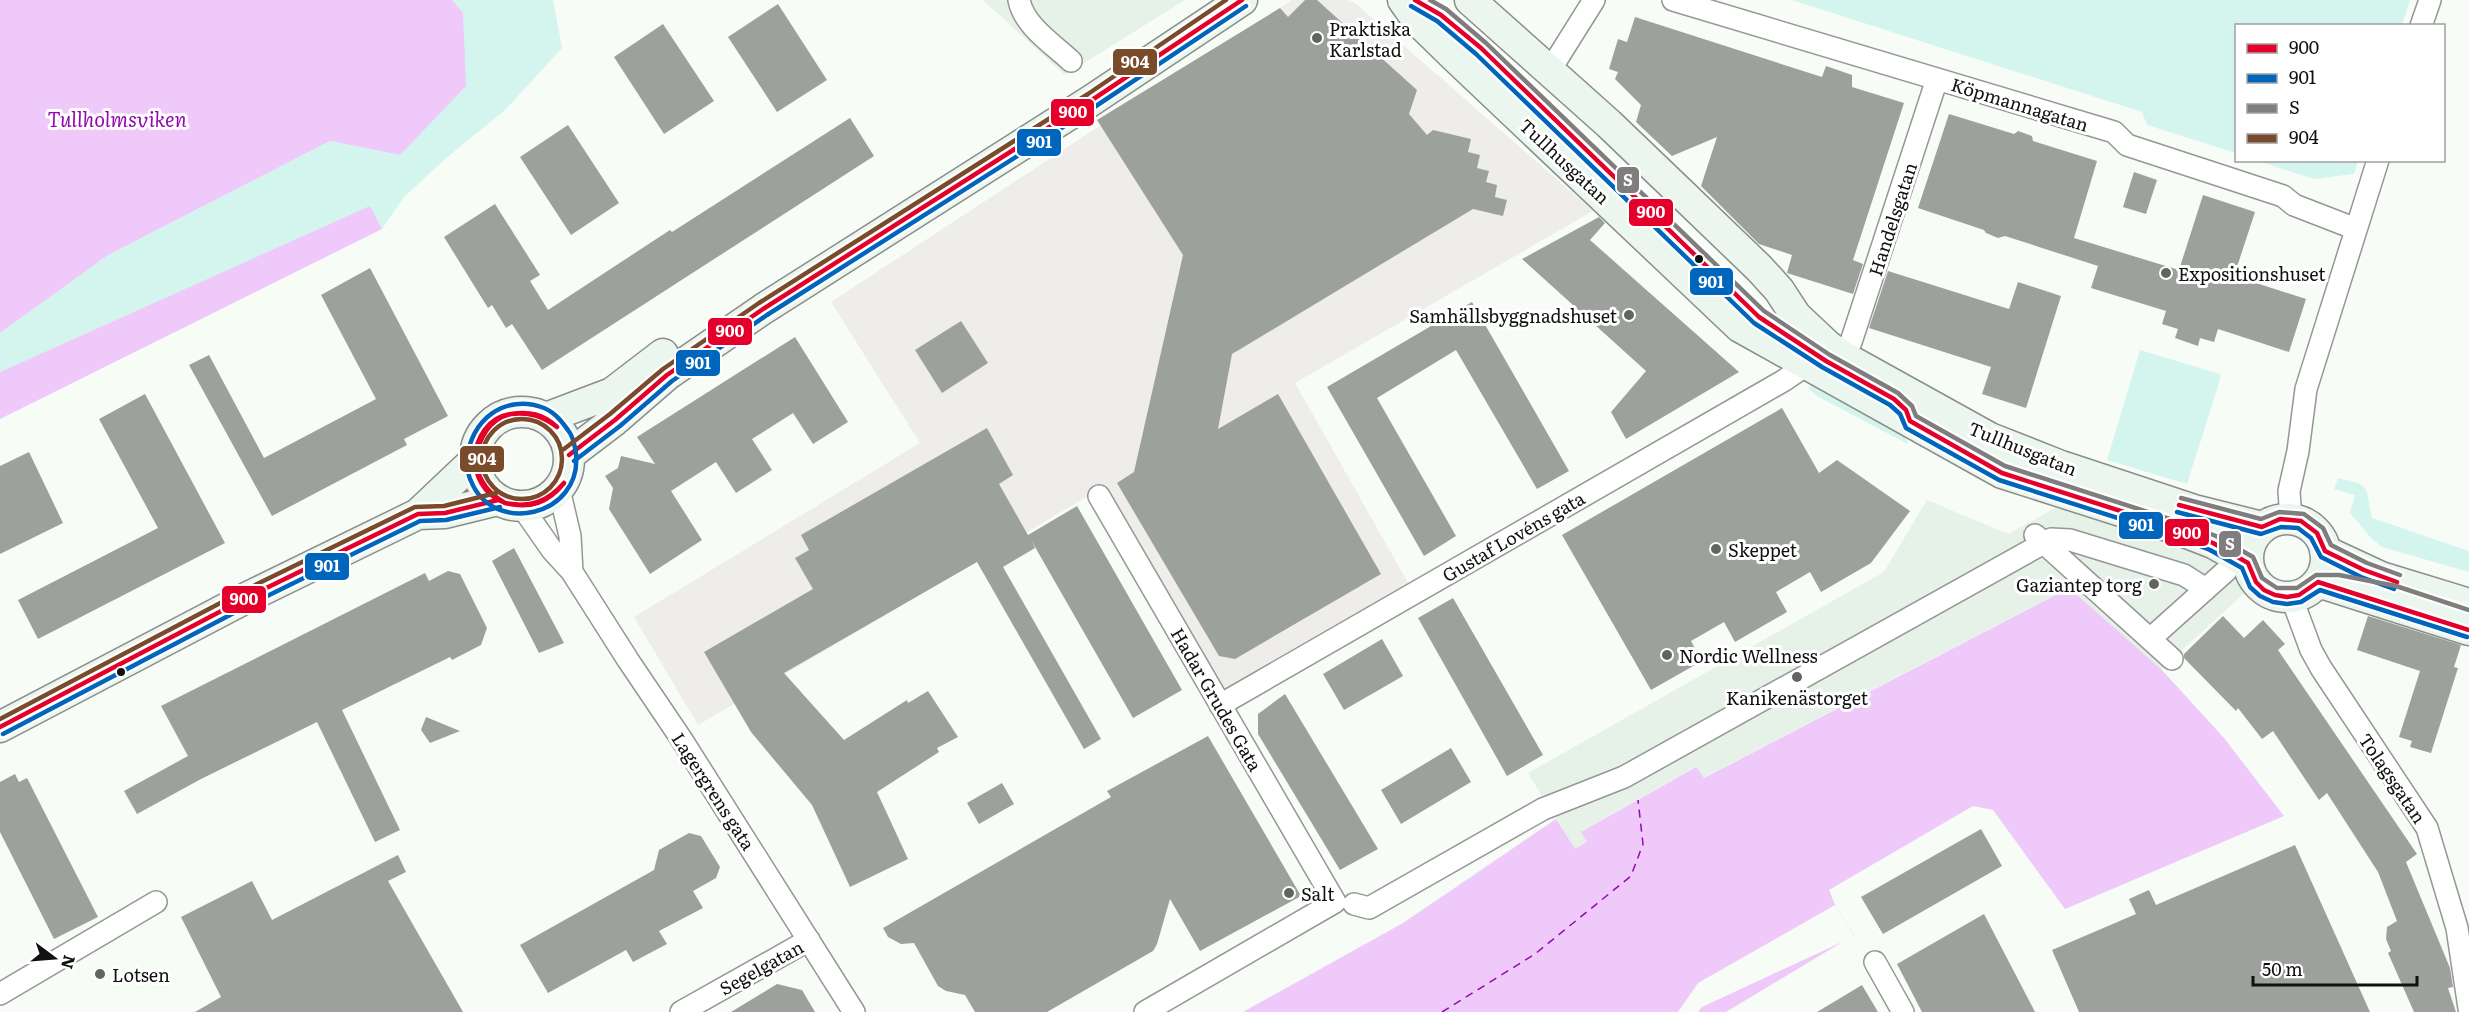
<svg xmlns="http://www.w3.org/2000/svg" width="2469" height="1012" font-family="Literata,serif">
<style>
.industrial{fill:#eeede9}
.green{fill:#d4f5ee}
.plaza{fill:#e6f1e7}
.water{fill:#eec9fa}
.pier{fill:#f7fcf7}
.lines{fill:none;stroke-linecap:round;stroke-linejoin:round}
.ferry{stroke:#920bb1;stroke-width:1.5;stroke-dasharray:8 6;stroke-linecap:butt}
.building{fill:#9ca19b}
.street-casing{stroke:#959795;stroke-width:24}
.secondary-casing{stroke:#8b8d8b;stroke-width:33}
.street{stroke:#fefffe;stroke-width:21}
.secondary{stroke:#ebf6ee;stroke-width:30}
.bus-1-casing{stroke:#fff;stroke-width:9}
.bus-2-casing{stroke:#fff;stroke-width:9}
.bus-3-casing{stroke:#fff;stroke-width:9}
.bus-4-casing{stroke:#fff;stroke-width:9}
.bus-1{stroke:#e4002b;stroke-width:4.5}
.bus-2{stroke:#0065bd;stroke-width:4.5}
.bus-3{stroke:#7f7d7e;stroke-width:4.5}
.bus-4{stroke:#7a4b2a;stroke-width:4.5}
.poi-dot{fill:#626362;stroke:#fff;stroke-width:2}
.bus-dot{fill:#111;stroke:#fff;stroke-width:2}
.labels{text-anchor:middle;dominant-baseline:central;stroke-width:6;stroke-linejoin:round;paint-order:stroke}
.poi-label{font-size:18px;fill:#111;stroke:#fff;text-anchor:start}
.street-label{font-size:18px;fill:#111;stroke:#fff}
.water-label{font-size:20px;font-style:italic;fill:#920bb1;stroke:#fff}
.line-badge{stroke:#fff;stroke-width:2}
.badge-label{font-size:16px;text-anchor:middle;font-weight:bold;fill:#fff}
</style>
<rect width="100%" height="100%" fill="#f7fcf7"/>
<path class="industrial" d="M1292,0h56l7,3 238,208 -298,172 116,205 -191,117 -130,-210 -392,230 -64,-108 286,-174 -89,-141z"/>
<path class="green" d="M452,0h101l9,48 -57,62 -60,49 -41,38 -22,32 -12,-22 -370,165v-39l108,-78 222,-114 70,14 63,-141z
M1792,0h618l-8,25 -166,1v127l-89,-28 -5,-13z
M2258,161l100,-1v1l-4,13 -40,5z
M2140,350l80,24v6l-33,104 -80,-24z
M1810,382l93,46 5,16 -91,-48 -8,-7z
M2338,478c34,7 27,8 34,40l97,33v21l-87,-25 -10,-8 -22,-26 5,-18 -21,-6z"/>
<path class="plaza" d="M983,0h202l-120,75z
M1927,500l81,34 60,-33 107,33 59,38 15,17 -88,80 -93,-81 -365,190 -8,-11 -113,64 6,11 -13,8 -47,-77 356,-201z"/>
<path class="water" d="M0,0h452l11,13 3,73 -66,69 -70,-14 -222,114 -108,78z
M370,206l12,23 -382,190v-47z
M2069,588l92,81 63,69 60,78 -219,93 -72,-99 -20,-4 -144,84 6,15 19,30 -128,77h-483l160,-89 153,-104 19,30 12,-7 -6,-10 115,-65 8,11z"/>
<path class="pier" d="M1835,905l20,32 -13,8 -2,-2 -138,64 -4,5h-20l20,-29z"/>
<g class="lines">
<path class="ferry" d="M1442,1012l93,-58 96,-78 12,-32 -5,-44"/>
</g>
<path class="building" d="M1305,0h12l100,90 -8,24 18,21 6,-5 38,9 -3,13 12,3 -3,13 12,3 -3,11 11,3 -2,12 12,3 -4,16 -30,-7 -241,145 -14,75 60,-35 103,180 -146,85 -16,-3 -102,-173 17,-11 49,-217 -86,-135 183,-112 8,9z
M778,4l49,76 -50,32 -49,-75z
M1635,17l187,60 4,-11 26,9v12l52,16 -51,157 10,4 -10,30 -66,-21 5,-18 -33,-11 -58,-58 16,-49 -45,19 -36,-34 5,-17 -26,-26 3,-7 -9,-3 9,-30 9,3z
M663,24l51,77 -50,33 -50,-77z
M1949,114l65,20 4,-3 14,5 1,5 64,20 -23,77 105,32 24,-75 52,17 -21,64 72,23 -17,53 -71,-23 -4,13 -14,-4 -2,8 -23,-8 3,-9 -16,-5 4,-13 -75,-23 7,-22 -93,-30 -7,2 -12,-5 -2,-3 -66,-22z
M850,118l24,38 -332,214 -30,-46 -6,4 -14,-23 -4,3 -44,-71 51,-33 45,71 -10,6 18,29 122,-80 2,2z
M568,125l51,78 -48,32 -51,-78z
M2134,172l23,8 -11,34 -23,-7z
M1599,217l6,6 -15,17 149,132 -113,67 -15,-27 35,-41 -124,-112z
M370,268l78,148 -44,23 3,6 -135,71 -83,-151 20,-10 55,103 112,-59 -55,-104z
M1888,271l121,38 9,-27 43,14 -35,112 -44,-14 9,-27 -122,-39z
M1472,302l97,169 -32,18 -81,-139 -79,48 79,138 -32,20 -97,-169z
M961,321l27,42 -46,30 -27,-43z
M795,337l53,85 -35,22 -20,-31 -41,26 20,31 -36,23 -20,-31 -45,29 31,49 -52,34 -41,-65 4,-21 -8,-12 13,-8 3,-12 34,8 -18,-27z
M145,394l80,149 -187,96 -20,-39 140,-72 -59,-109z
M1782,408l37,65 18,-13 73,51 -39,52 -50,29 -11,-20 -34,20 11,20 -52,30 -11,-20 -33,19 11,20 -51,29 -89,-155z
M987,428l26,47 -14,9 29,51 49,-29 105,184 -49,28 -102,-178 4,8 -32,19 98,172 -17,10 -107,-187 -193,111 60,67 63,-40 1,3 20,-12 30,46 -21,11 2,4 -62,40 31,67 -58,28 -38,-82 -61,-73 -47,-80 109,-63 -18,-31 14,-8 -8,-15z
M29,452l34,71 -63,31v-88z
M514,548l50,95 -25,10 -47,-92z
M448,571l12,3 27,54 -6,17 -29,15 -2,-3 -108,53 58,120 -25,12 -58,-120 -116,57 -64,35 -13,-23 64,-35 -27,-50 264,-133 4,8z
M1453,598l90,157 -36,21 -89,-158z
M2223,616l21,22 19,-18 22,24 -7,6 139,204 -11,8 44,106 3,19 -5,1 8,24h-42l-26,-59 3,-2 -5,-12 1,-12 10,-6 -19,-49 -51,-79 -8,7 -46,-69 -11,8 -24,-31 -2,3 -52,-53v-4z
M2368,616l93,29 -7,22 4,1 -27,85 -21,-6 2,-6 -13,-4 21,-66 -63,-21z
M1382,639l21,37 -59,34 -21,-36z
M1285,694l93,155 -38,21 -82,-136v-20z
M426,717l34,14 -30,12 -9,-13z
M1208,736l93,160 -101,55 -30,-52 -13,45 -4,7 -106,61h-72l-10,-17 -19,-4 -8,-5 -24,-43 -13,1 -13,-7 -5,-9 228,-131 -4,-6z
M1451,748l20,34 -70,42 -20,-34z
M15,774l4,8 8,-4 71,139 -44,22 -54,-107v-50z
M1002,783l12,21 -35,20 -12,-21z
M1981,829l21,37 -119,68 -22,-37z
M689,833l12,3 19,31 -4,11 -23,13 10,17 -44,23 8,13 -34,18 -7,-12 -78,43 -28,-48 134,-75 5,-20z
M2295,845l75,167h-291l-27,-62 84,-36 -7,-15 20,-9 7,15z
M398,855l8,17 -18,9 75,131h-268l26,-15 -40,-80 71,-36 20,39z
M1984,914l51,98h-113l-25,-48z
M777,984l25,6 13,22h-84z
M1862,985l16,27h-61z"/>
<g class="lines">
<defs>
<path id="street" d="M1019,0c5,26 34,44 52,61
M1673,0l441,132 13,13 156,51 11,9 62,24
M2421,26l9,-26
M1546,69l11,-10 37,-59
M1842,356l9,-14 86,-263
M559,489l11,47 2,36
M1099,496l236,406 -190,110
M522,507l30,43 20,22 56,88 54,80 172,272
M2291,519l-2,-28 9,-40 8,-62 72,-229
M2035,535l137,124
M2291,596l20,54 10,18 106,160 30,100 12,80
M2150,639l77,-69
M1220,705l563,-324 22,-15
M1354,904l15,4 174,-99 81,-32 427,-238 19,1 114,35 22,14
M1875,962l28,50
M0,994l156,-92
M681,1012l128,-72"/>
<path id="secondary" d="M1403,0l14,20 39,38 284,269 262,146 175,56 36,14 35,20
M1470,0l139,124 71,68 79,76 20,22 17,26 32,30 14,10 148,82 71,28 133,44 68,17
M475 459a47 47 0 1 1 94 0a47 47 0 1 1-94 0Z
M546,418l66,-25 51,-39
M569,455l46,-35 52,-45 96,-66 329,-209 150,-100
M418,514l27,-1 53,-13
M2248 558a39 39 0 1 1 78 0a39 39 0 1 1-78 0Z
M2325,551l56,26 88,27
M2318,582l151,48
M0,727l248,-130 170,-83 56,-53"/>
</defs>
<use href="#street" class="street-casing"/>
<use href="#secondary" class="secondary-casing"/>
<use href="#street" class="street"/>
<use href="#secondary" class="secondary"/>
<defs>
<path id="bus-1" d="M1415,0l26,15 40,33 278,269 67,44 68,38 12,11 4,11 92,52 175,56 36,14 35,20 8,19 8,8 11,5 12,2 12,-2 19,-13 151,48
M511,414c18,-3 32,0 46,13
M511,414c19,-2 31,2 46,13
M569,455l46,-35 52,-45 96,-66 329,-209 150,-100
M474,460c2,-22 14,-43 37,-46
M474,460c6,-21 14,-41 37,-46
M475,464c6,19 13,29 30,39
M475,464c3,19 12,32 30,39
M505,503c26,5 42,-1 59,-20
M505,503c25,6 43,0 59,-20
M2179,505l83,22 18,-8 21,2 16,12 8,18 39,19 33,12
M0,727l248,-130 170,-83 27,-1 53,-13"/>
<path id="bus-2" d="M1411,6l26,15 39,33 278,269 68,44 68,38 10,9 6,14 93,52 175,56 36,14 32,18 8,19 10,9 13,6 14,2 14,-2 19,-12 147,47
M467,460c3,-40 38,-67 77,-52 12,5 19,15 26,25 4,7 5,13 6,21 6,63 -83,82 -105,27 -3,-5 -3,-12 -4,-18
M574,461l46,-35 52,-45 95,-66 329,-209 150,-100
M2177,512l84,22 20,-7 17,1 13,10 10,19 40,20 33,12
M3,734l248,-130 169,-83 26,-1 54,-13"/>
<path id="bus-3" d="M1430,0l16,9 40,34 278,268 66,44 68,38 14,13 4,10 89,50 174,56 37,14 37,21 9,21 15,10h20l19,-13h23l57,11 73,24
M2181,498l80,21 18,-7 25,2 19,14 8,17 36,18 33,12"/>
<path id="bus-4" d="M482 459a40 40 0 1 1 80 0a40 40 0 1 1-80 0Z
M564,449l46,-35 53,-45 96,-66 329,-209 138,-94
M0,719l245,-129 170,-83 29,-1 52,-13"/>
</defs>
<use href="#bus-1" class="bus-1-casing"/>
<use href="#bus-2" class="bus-2-casing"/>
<use href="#bus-3" class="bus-3-casing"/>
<use href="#bus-4" class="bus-4-casing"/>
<use href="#bus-1" class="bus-1"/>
<use href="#bus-2" class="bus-2"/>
<use href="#bus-3" class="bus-3"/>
<use href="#bus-4" class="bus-4"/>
</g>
<g class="poi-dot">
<circle cx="1317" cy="38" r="6"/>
<circle cx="2166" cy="273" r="6"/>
<circle cx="1629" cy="315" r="6"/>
<circle cx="1716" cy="549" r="6"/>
<circle cx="2154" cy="584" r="6"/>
<circle cx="1667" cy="655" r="6"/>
<circle cx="1797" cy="677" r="6"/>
<circle cx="1289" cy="893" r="6"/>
<circle cx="100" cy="974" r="6"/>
</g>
<g class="bus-dot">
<circle cx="1699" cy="259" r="5"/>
<circle cx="121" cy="672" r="5"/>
</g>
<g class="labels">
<g class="poi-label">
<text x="1329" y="28">Praktiska<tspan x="1329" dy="21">Karlstad</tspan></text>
<text x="2178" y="273">Expositionshuset</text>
<text x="1617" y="315" text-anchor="end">Samhällsbyggnadshuset</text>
<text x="1728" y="549">Skeppet</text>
<text x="2142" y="584" text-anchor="end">Gaziantep torg</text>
<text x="1679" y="655">Nordic Wellness</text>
<text x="1797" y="697" text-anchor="middle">Kanikenästorget</text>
<text x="1301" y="893">Salt</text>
<text x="112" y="974">Lotsen</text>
</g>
<g class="street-label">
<text transform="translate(2020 104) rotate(17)">Köpmannagatan</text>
<text transform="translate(1565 161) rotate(43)">Tullhusgatan</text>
<text transform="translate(1892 219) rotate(-72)">Handelsgatan</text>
<text transform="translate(2023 448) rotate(22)">Tullhusgatan</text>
<text transform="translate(1513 536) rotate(-30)">Gustaf Lovéns gata</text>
<text transform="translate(1217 699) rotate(60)">Hadar Grudes Gata</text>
<text transform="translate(2393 778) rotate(56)">Tolagsgatan</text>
<text transform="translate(714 791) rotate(57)">Lagergrens gata</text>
<text transform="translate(761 967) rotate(-29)">Segelgatan</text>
</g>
<g class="water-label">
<text x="117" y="118">Tullholmsviken</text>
</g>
</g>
<g class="line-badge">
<rect x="1112" y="48" width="46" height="28" rx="6" fill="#7a4b2a"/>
<rect x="1050" y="98" width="45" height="29" rx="6" fill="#e4002b"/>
<rect x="1016" y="128" width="46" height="29" rx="6" fill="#0065bd"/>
<rect x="1616" y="166" width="24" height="28" rx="6" fill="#7f7d7e"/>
<rect x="1628" y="198" width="46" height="29" rx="6" fill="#e4002b"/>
<rect x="1689" y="267" width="45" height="29" rx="6" fill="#0065bd"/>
<rect x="707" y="317" width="46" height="29" rx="6" fill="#e4002b"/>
<rect x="675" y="349" width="46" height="28" rx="6" fill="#0065bd"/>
<rect x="459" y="445" width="46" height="28" rx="6" fill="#7a4b2a"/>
<rect x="2118" y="511" width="46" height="29" rx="6" fill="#0065bd"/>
<rect x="2164" y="518" width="46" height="29" rx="6" fill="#e4002b"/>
<rect x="2218" y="530" width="24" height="28" rx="6" fill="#7f7d7e"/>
<rect x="304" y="552" width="46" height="29" rx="6" fill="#0065bd"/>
<rect x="221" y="585" width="46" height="29" rx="6" fill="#e4002b"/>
</g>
<g class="badge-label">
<text x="1135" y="68">904</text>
<text x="1073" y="118">900</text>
<text x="1039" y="148">901</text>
<text x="1628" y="186">S</text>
<text x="1651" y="218">900</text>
<text x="1711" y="288">901</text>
<text x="730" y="337">900</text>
<text x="698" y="369">901</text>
<text x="482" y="465">904</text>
<text x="2141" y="531">901</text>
<text x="2187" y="539">900</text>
<text x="2230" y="550">S</text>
<text x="327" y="572">901</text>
<text x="244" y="605">900</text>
</g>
<rect x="2235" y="24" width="210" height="138" fill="#ffffff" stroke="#a0a0a0" stroke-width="1.5"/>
<rect x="2247" y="44" width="30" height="9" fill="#e4002b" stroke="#a0a0a0" stroke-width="1.5"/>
<text x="2289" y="54" font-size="18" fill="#111111">900</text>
<rect x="2247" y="74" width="30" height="9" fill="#0065bd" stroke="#a0a0a0" stroke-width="1.5"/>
<text x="2289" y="84" font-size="18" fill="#111111">901</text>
<rect x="2247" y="104" width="30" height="9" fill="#7f7d7e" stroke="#a0a0a0" stroke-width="1.5"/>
<text x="2289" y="114" font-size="18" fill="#111111">S</text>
<rect x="2247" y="134" width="30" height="9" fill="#7a4b2a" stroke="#a0a0a0" stroke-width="1.5"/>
<text x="2289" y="144" font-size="18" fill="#111111">904</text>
<g transform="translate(54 958) rotate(106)" stroke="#ffffff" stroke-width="4.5" paint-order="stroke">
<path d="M0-4.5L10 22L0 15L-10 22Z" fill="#111111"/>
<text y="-9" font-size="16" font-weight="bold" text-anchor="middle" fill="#111111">N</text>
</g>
<path d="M2253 976v9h164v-9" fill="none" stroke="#111111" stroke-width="3"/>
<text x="2262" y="976" font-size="18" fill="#111111" stroke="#ffffff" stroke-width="4.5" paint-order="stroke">50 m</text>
</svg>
